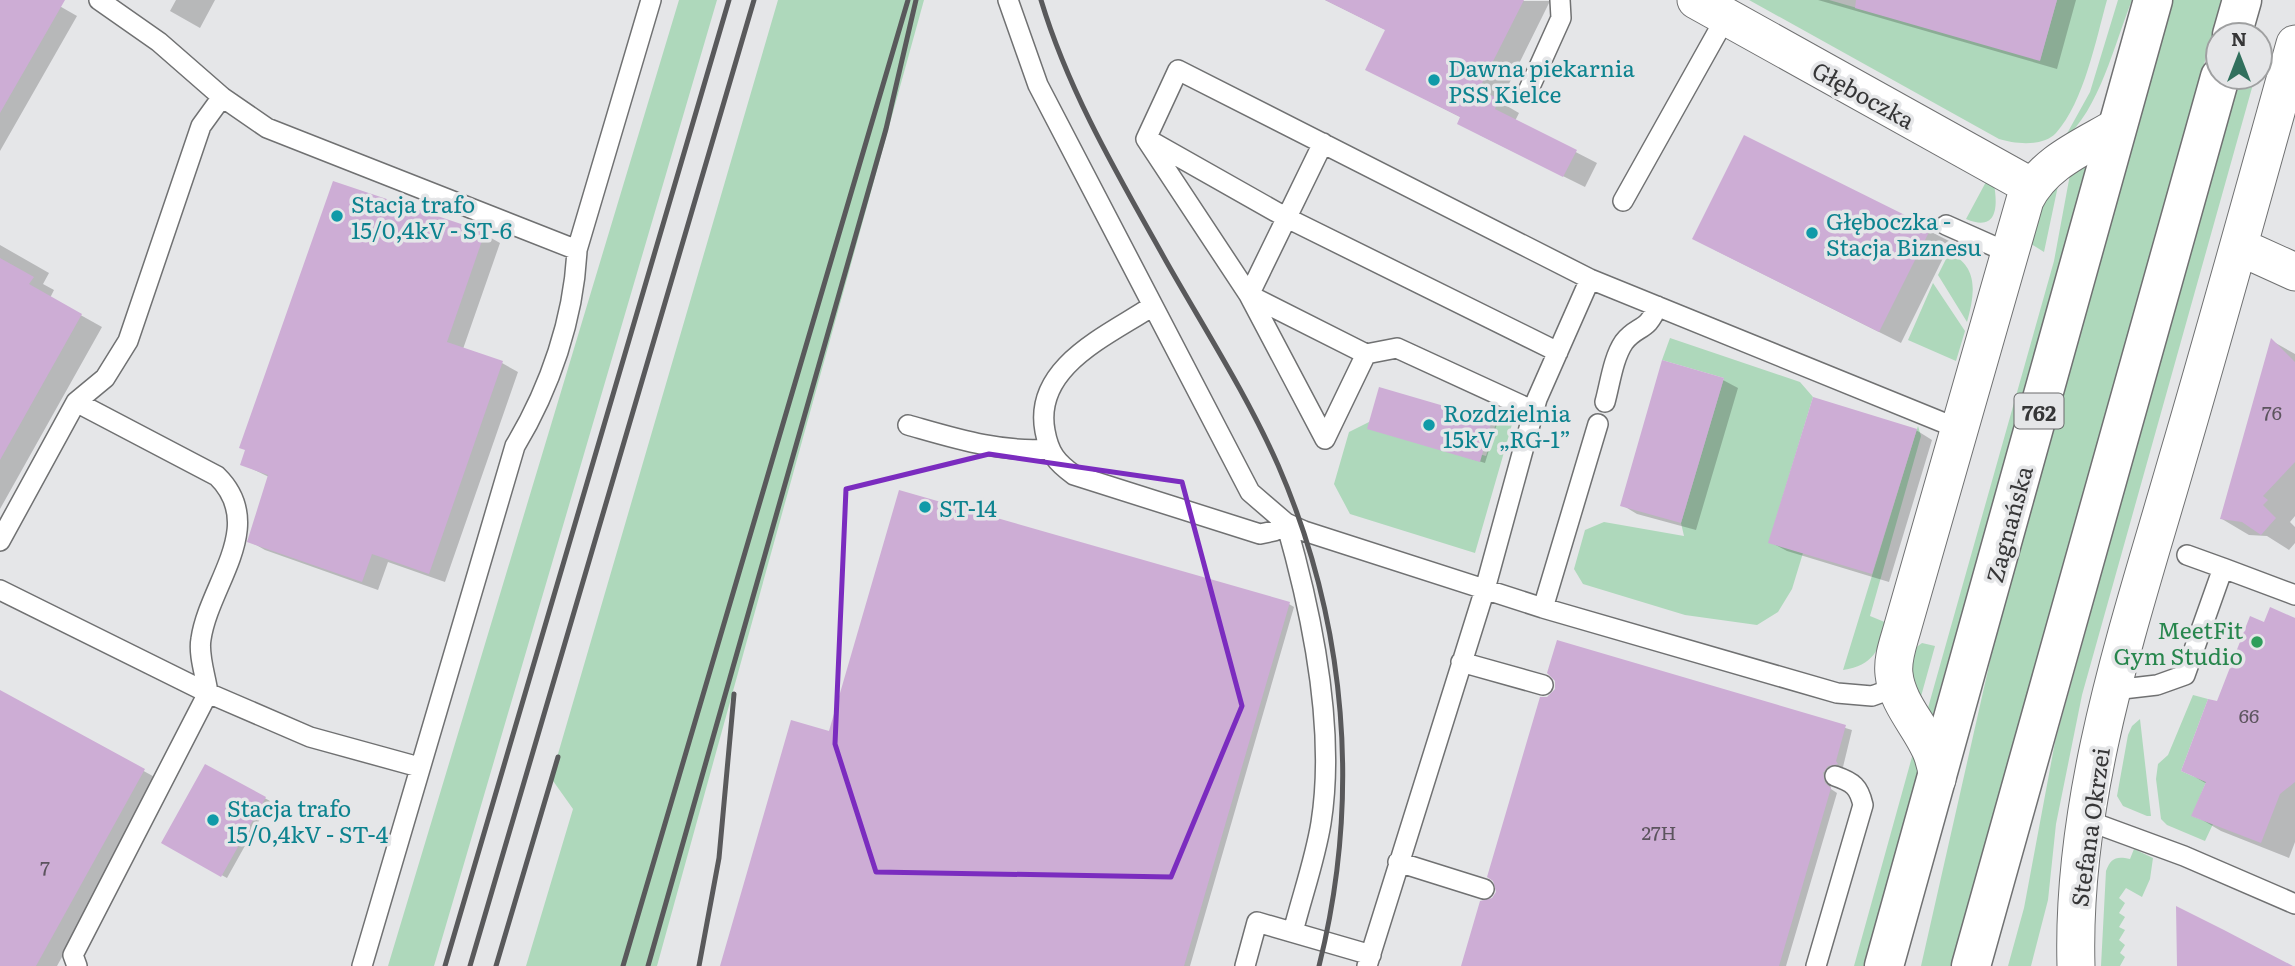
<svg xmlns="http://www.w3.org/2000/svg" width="2295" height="966" font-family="Literata,serif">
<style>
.green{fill:#aed8bb}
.shadow{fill:#0003}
.building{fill:#cdadd5}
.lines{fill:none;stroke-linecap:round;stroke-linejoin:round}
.service-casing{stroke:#707172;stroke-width:22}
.minor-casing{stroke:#707172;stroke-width:39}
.primary-casing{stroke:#707172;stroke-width:41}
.service{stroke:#fff;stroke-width:19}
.minor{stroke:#fff;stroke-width:37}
.primary{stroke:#fff;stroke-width:38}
.rail{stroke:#59595b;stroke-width:5}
.marked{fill:none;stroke:#7b2cbf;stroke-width:5;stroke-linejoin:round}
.culture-dot{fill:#0f9aa8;stroke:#e5e6e8;stroke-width:2.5}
.leisure-dot{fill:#2e9e5b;stroke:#e5e6e8;stroke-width:2.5}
.labels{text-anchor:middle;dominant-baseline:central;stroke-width:7;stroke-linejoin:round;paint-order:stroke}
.number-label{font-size:19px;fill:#5c545e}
.shield{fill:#e5e6e8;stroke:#6a6b6c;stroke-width:2}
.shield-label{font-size:21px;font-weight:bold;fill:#363637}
.culture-label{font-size:23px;fill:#0d838f;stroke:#e5e6e8;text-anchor:start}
.street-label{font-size:23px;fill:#363637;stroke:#e5e6e8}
.leisure-label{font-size:23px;fill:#27864d;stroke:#e5e6e8;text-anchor:end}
</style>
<rect width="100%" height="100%" fill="#e5e6e8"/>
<path class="green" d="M679,0h38l-283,966h-46z
M778,0h146l-267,966h-131l47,-157 -22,-31z
M1749,0h80l211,60 17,-60h50c-11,39 -23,102 -51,133 -13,14 -41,11 -57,6z
M2118,0h14c-17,42 -33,111 -68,139l26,-47z
M2173,0h49l-270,966h-31l77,-340z
M2239,77h16l-173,618 -26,129 -8,76 -17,66h-23l16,-58 31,-166z
M2085,166l2,6 -152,535 -3,10 -6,-2 128,-454 17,-92z
M1987,180l7,4c4,24 3,48 -28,35z
M2059,181l-15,71 -13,-8 7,-35z
M1949,253c30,13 26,41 18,69l-29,-47z
M1933,283l32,48 -9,30 -48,-21z
M1670,338l130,44 13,15 -44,145 34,11 -11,36 -14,23 -21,13 -72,-10 -102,-31 -9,-15 11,-39 19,-8 80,14 -3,-13 43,-145 -62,-18z
M1500,410l15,4 -40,139 -125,-39 -16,-30 15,-52 20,-10 117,34z
M1918,426l3,10 -51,180 17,7c-9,28 -13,42 -44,47z
M1922,643l13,3 -15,54 -10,-31 4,-20z
M2193,695l15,4 -27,72 25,11 -14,34 21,8 -8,17 -38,-16 -6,-6 -5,-40 2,-15 10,-9z
M2140,719l11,97h-4l-24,-10 -6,-10 11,-61 4,-9z
M1915,746l3,28 -53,192h-11z
M2134,849l19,9 -3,21 -8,18 -16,-9 -7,10 6,5 -6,10 6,4 -6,10 6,3 -6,10 6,5 -5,8 5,4 -5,9h-19l5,-95c5,-13 10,-15 24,-12z"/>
<path class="shadow" d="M0,0h49l28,16 -77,135z
M176,0h39l-15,28 -30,-17z
M1325,0l225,1 -50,101 19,11 -4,8 82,42 -12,24 -105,-52 -18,-17 -95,-49 19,-39z
M1818,0h258l-19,69z
M1745,137l206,105 -50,101 -186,-93z
M334,183l150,51 16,9 -37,106 39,14 16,9 -73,210 -57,-20 -10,28 -113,-40 -16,-9 20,-64 -27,-13z
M0,245l49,28 -6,11 11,6 -4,8 52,29 -102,182z
M2272,341l23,13v162l-5,6 5,5v16l-6,7 -22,-14 -18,-1 -27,-16z
M1723,380l15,8 -42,142 -59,-16 -15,-9z
M1380,389l117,35 -12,39 -116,-35z
M1916,430l16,10 -43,142 -102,-31 -17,-9z
M1289,604l5,3 -104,359h-468l108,-233z
M2295,620v222l-6,16 -68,-27 -27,-16 13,-31 -24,-14 82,-146z
M1558,642l294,88 -9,37 -9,2 -5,7 2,13 6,4 -51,173h-323l35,-74 49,-194 9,-8z
M0,692l160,88 -103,186h-57z
M206,766l64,35 -43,77 -64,-35z"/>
<path class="building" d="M0,0h65l-65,113z
M1325,0h199l-45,89 20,10 -4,10 82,41 -14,27 -106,-53 3,-7 -95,-47 20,-40z
M1856,0h201l-17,61 -185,-53z
M1744,135l187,93 -52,104 -187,-93z
M333,181l152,51 -38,110 56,19 -74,213 -57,-20 -10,28 -115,-40 21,-67 -28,-10 5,-15 -6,-2z
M0,258l34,19 -5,7 53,30 -82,146z
M2271,338l24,24v100l-32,34 5,4 -5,5 13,13 -15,17 -19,-13 -22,-3z
M1662,360l62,18 -43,145 -61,-17z
M1379,387l113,33 -12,42 -113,-33z
M1813,397l104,32 -45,145 -104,-31z
M899,490l391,112 -106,364h-464l71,-246 38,11z
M2270,607l25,11v164l-15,12 -19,49 -70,-27 15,-34 -25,-11 27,-72 9,2 33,-85 14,6z
M1557,640l289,85 -10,36 2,3 -10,2 -5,7 2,10 6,5 -52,178h-318l19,-65 12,-3 4,-6 -3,-11 -6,-4 53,-180h7l8,-8v-8l-8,-8z
M0,690l145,79 -109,197h-36z
M205,764l61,33 -45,80 -60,-34z
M2176,906l48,24 69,36h-116z"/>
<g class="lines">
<defs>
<path id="service" d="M99,0l60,42 63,55 45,31 310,122 74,-250
M1008,0l30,85 212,407 36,31 18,8 239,77 294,85 35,3 25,-9
M1529,89l32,-71 -1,-18
M1149,140l138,78 271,134
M1323,143l-74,152 117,59 31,-6 137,63
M1623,201l103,-184
M1946,225l63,28
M1151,307c-44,29 -118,60 -106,124 4,22 11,31 29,44l186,59 14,-3 12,-8c26,91 50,205 35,300 -6,37 -19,73 -28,109
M1366,354l-41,85 -76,-144 -103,-156 32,-69 412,209 369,150
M76,402l141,74c51,50 -8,108 -16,163 -3,16 5,38 7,54l102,44 109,30
M1605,402c5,-18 8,-44 19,-60 13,-17 24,-10 33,-36
M908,425c46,13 92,28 141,24
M0,541l76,-139 29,-24 23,-37 73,-215 21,-29
M2223,568l72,27
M0,590l208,103 -135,262 4,11
M1543,608l55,-184
M1461,662l82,23
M2114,690l43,-5 28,-10 38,-107 -36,-13
M2086,820l98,36 111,48
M1398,862l86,27
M362,966l153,-520c35,-58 59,-128 62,-196
M1245,966l12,-44 114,33
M1367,966l118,-377 52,-190 53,-120
M1816,966l47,-161c-4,-18 -10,-23 -28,-29"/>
<path id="minor" d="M1696,0l336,187
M2240,247l55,25
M1937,779c0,-41 -39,-66 -43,-105 -2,-16 5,-33 9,-48l122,-426c18,-37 58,-53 92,-73
M2076,966c-5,-172 54,-342 101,-505 41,-139 79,-278 118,-417"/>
<path id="primary" d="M2232,35l10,-35
M1884,966l269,-966
M1971,966l249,-889"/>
</defs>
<use href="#service" class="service-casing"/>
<use href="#minor" class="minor-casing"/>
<use href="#primary" class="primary-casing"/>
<use href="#service" class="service"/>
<use href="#minor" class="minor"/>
<use href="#primary" class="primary"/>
<path class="rail" d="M1041,0c28,93 78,177 125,261 38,67 81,134 112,204 69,159 83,333 41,501
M445,966l284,-966
M470,966l284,-966
M496,966l62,-209
M623,966l285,-966
M648,966l238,-837 30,-129
M699,966l20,-108 15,-164"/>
</g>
<path class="marked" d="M989,454l193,28 60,224 -71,171 -295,-5 -41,-128 11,-255z"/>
<g class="culture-dot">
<circle cx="1434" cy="80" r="7"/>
<circle cx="337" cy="216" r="7"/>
<circle cx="1812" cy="233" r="7"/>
<circle cx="1429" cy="425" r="7"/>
<circle cx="925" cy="507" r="7"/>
<circle cx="213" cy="820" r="7"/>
</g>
<circle class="leisure-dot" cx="2257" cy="642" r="7"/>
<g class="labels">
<g class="number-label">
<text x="2272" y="412">76</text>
<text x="2249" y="715">66</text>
<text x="1659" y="832">27H</text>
<text x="45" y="867">7</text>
</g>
<rect class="shield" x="2014.5" y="393.5" width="49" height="35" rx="5"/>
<g class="shield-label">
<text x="2039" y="411">762</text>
</g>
<g class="culture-label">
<text x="1448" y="67">Dawna piekarnia<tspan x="1448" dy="26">PSS Kielce</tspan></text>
<text x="351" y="203">Stacja trafo<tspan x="351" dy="26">15/0,4kV - ST-6</tspan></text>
<text x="1826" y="220">Głęboczka -<tspan x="1826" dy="26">Stacja Biznesu</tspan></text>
<text x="1443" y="412">Rozdzielnia<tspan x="1443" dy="26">15kV „RG-1”</tspan></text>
<text x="939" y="507">ST-14</text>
<text x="227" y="807">Stacja trafo<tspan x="227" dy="26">15/0,4kV - ST-4</tspan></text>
</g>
<g class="street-label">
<text transform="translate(1864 94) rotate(29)">Głęboczka</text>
<text transform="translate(2008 524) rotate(-75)">Zagnańska</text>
<text transform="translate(2089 827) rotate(-82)">Stefana Okrzei</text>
</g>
<g class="leisure-label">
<text x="2243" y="629">MeetFit<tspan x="2243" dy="26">Gym Studio</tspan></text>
</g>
</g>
<g transform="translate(2239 56)"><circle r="33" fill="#e5e6e8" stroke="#9fa0a1" stroke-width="2"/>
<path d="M0-5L12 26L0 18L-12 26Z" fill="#31705d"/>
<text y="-10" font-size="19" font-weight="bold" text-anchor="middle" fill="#363637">N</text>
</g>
</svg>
